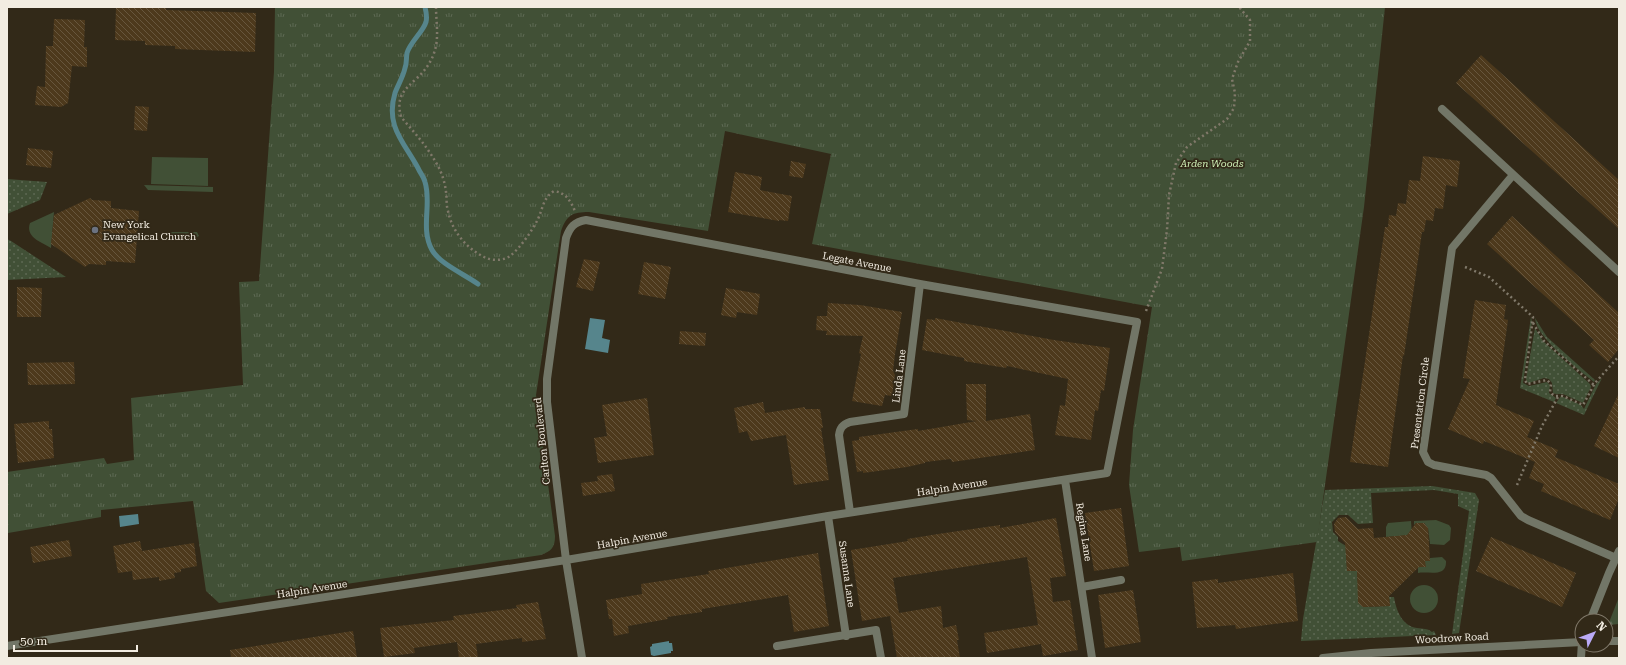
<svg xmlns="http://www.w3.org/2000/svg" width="1626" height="665" font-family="'Roboto Serif',serif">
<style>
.grass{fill:url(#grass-dots)}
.forest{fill:url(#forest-firs)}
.park{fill:url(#park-tufts)}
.garden{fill:#415036}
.water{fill:#56858c}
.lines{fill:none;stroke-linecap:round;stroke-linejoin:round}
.stream{stroke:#56858c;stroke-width:5}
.building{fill:url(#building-back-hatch)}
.path{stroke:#80796a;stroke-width:2.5;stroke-dasharray:2 3;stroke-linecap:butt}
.minor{stroke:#727667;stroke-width:8}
.tertiary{stroke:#727667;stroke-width:8}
.worship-dot{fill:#6b7280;stroke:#322918;stroke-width:1.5}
.labels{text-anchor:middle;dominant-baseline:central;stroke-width:3.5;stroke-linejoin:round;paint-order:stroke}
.park-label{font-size:10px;font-style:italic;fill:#cdeeb5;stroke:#322918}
.poi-label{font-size:10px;fill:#f2ece1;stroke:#322918;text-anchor:start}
.street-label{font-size:10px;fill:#f2ece1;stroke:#322918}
</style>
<defs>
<pattern id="grass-dots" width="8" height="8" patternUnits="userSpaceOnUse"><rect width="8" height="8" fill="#415036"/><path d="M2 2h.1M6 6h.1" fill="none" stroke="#5d6953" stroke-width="1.8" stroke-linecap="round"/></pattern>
<pattern id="forest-firs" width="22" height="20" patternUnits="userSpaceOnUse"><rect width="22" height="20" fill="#415036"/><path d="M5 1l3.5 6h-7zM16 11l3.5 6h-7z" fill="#5d6953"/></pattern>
<pattern id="park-tufts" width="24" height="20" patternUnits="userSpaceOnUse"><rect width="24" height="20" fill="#415036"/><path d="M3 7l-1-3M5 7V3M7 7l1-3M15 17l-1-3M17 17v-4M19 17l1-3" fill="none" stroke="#5d6953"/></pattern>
<pattern id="building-back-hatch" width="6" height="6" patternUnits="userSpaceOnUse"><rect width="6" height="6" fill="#4d391c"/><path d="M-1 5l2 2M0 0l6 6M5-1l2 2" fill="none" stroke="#67563d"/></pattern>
</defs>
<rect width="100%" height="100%" fill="#322918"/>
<path class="grass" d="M7,179l40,3 -7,18 -33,14z
M7,239l4,2 55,36 -59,3z
M1531,317l1,5 -9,61 6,3 18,-4 3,3 -1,8 7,5 -2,4 -34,-14z
M1535,318l12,19 48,43 -1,2c-16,-13 -58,-44 -59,-64z
M1535,328l8,13 47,43 1,3 -8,16 -20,-9h-7l-3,-1 -1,-10 -3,-4 -5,-1 -15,5 -2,-1 -1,-3z
M1602,378l-18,37 -28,-12 5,-7 20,9 3,4 12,-25z
M1432,486l43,7 4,7 -20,133 -7,1 17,-123 -11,-5v-12l-24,-4 -63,3 2,30 -15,1 -10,-9h-9l-7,7 1,10 5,5v4l8,5 1,25h10l2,32 4,4 27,-1 -1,-9h5c2,13 8,29 23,31 6,1 10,0 15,4l2,-1 2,4 -135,6 2,-22 22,-129z"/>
<path class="forest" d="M1619,597v27l-11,1z"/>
<path class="park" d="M275,7h1110l-21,200 -47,335 -135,19 -2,-14 -41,5 -10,-67 4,-55 19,-123 -340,-63 19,-90 -106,-23 -17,100 -119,-19c-17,0 -22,3 -28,19l-25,164 19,141c0,12 -4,15 -14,19l-322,48 -13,-12 -13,-90 -92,9v7l-93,16 -1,-61 97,-14 3,6 27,-4 -3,-62 112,-13 -4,-103 20,-1 15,-209z"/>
<path class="garden" d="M152,157l56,1v28l-57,-2z
M144,185l69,2v5l-65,-2z
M54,212l-3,36c-10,-6 -26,-11 -21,-25z
M165,232h32l2,4 -2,1h-31z
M1436,520l13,5 2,3 -1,12 -6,5 -14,-1 -2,-16 -4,-5h-8l-2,2v-4z
M1411,521l1,14 -26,2v-10l2,-4z
M1442,557l4,4c1,17 -17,10 -28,12v-6h7v-6h5v-3z
M1410 599a14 14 0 1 1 28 0a14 14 0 1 1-28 0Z"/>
<path class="water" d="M590,318l15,2 -3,18 8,2 -2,13 -23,-4z
M138,514l1,10 -19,3 -1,-11z
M669,641v2h3l1,8h-2v2l-17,3 -3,-1 -1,-8 2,-1v-2z"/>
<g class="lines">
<path class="stream" d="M425,7c1,4 2,11 1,15 -3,10 -15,19 -19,31 -1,5 0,10 -2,15 -2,9 -7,17 -10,25 -10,33 9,49 23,75 2,5 6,9 7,14 7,22 -5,46 7,68 8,14 32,24 46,34"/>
</g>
<path class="building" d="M116,7h50v3l90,3 -1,39 -80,-3v-3l-30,-1v-4l-30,-1z
M54,19l31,1 -1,27h3v20l-15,-1 -4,37 -7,4 -26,-2 2,-19 8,1 1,-41h7z
M1481,55l138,125v49l-163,-146z
M135,106l14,1 -2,24 -13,-1z
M28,148l25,3 -2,17 -25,-3z
M1423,156l37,5 -3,26 -11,-2 -3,24 -8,-1 -2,13 -7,-1 -2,12h-2l-18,124 -1,-1 -15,112 -38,-5 35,-235h3l1,-12 7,1 2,-13 8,1 3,-24 11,1z
M791,161l15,3 -3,14 -14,-2z
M735,172l27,5 -2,13 32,6 -4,25 -9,-1v1l-51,-9z
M90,198l2,2 19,1v7l28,3 -4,52 -29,-2v4l-17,-1 -4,3 -34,-23 3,-29z
M1512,216l107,97v36l-11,13 -19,-17 5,-5 -107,-96z
M584,259l16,3 -7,29 -17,-4z
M644,262l27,5 -6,32 -27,-5z
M17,287l25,1 -1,29h-24z
M726,288l34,6 -3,21 -20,-3 -1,6 -15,-3z
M1475,300l31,5 -2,14 4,1 -12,85 38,16 -7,16 31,13 -3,7 64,27v14l-9,22 -69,-29 3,-7 -15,-6 6,-16 -51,-21 -1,3 -35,-15 22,-50 -7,-1z
M828,303l32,2 42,7 -7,42 -2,17 2,4 -3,21 -7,-1 -3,11 -30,-5 9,-47 -2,-1 4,-17 -37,-1 1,-4 -11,-1 1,-14h10z
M935,318l119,22 56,8 -6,43 -3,-1 -3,21 -3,-1 -4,30 -36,-5 5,-30 5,1 3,-27 -61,-13 -1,2 -42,-7v-3l-42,-8 5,-31 8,1z
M680,331l26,2 -1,13 -26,-2z
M74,362l1,22 -47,1 -1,-22z
M966,384h20v37l44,-7 5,36 -83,12 -1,-3 -26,3v1l-18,4 -44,6v-2l-6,1 -5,-31 7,-1v-3l59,-8v2l59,-10 -10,-1z
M1619,393v65l-25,-12z
M647,398l7,57 -56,8 -4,-25 13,-2 -5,-31z
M763,402l2,11 40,-6v2h15l3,19h-2l8,52 -35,5 -8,-50 -35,6 -4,-10 -8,2 -5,-25z
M49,421v8h3l2,29 -36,5 -4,-39z
M612,474l3,17 -32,5 -2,-13 17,-2 -1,-5z
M1121,508l8,58 -35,5 -9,-58z
M1346,517l12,12 15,-1 1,10 33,-3 9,-12h8l4,5 2,33h-5l1,6h-7l-30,29 1,10 -27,1 -5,-4 -1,-32h-10l-2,-28 -10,-11 -1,-8 4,-6z
M1056,518l10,58 -16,2 3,24 17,-2 8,50 -35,6 -2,-12 -54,9 -3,-20 54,-8 -11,-68 -134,21 6,35 42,-7 2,22 13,-3 3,15h-2l3,18h-63l-7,-42 -28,5 -11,-71 57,-9 -1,-2 31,-5 62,-9v3z
M1491,537l85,36 -14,34 -86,-36z
M69,540l3,16 -39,7 -3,-16z
M140,541l2,10 52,-8 3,23 -16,3v3l-7,1 1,5 -16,3v-4l-26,3 -1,-9 -14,2 -5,-27z
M818,553l11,73 -35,6 -6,-37 -86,14v3l-35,5 1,2 -40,7 1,7 -15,3 -2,-17h-3l-3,-19 36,-6 -1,-10 68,-10 -1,-3z
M1293,573l5,48 -62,8 -1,-4 -38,3 -5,-46 26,-3v4z
M1133,590l8,52 -36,6 -7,-53z
M538,602l8,37 -24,3v-4l-46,6 2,14h-19l-2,-16 -43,6 1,5 -31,4 -4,-29 74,-8 -1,-4 64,-8 -1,-3z
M353,631l4,27h-126l-1,-8z"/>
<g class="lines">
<path class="path" d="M436,7c0,14 3,29 -1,43 -3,11 -10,21 -18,28 -14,13 -21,19 -16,39 12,14 25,28 34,44 6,9 10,21 11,31 1,6 0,13 2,19 4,20 18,37 36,46 8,4 19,4 26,-1 11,-9 22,-25 28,-37 5,-11 5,-21 16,-28 12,2 16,9 21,20
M1465,267l24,10 44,40 -8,63 2,4 20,-4 4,4 -1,8 2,2 3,2h8l20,9 12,-22 24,-27
M1146,311l16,-42 5,-39 2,-35 7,-32 11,-16 40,-28 7,-11 1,-15 -3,-14 6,-17 12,-21v-21l-11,-13
M1533,323l11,18 50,44
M1517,485l25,-59 16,-29"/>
<path class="minor" d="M1442,109l177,163
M1513,175l-61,73 -29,204 5,10 6,3 52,10 5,3 30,38 7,4 88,38
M1065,480l27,178
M850,512l-11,-77c1,-7 3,-10 11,-13l54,-8 16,-130
M828,516l18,120
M1082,587l39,-7
M1590,621l19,-48 10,-22
M7,646l559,-86 262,-44 279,-43 30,-151 -217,-38 -334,-64c-12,2 -16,7 -20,18l-19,141v23l19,158 16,98
M777,646l99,-16 5,28
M1581,658l1,-16"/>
<path class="tertiary" d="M1606,641h13
M1323,658l48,-5 211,-11"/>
</g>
<circle class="worship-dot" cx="95" cy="230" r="4"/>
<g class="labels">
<g class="park-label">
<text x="1212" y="163">Arden Woods</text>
</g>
<g class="poi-label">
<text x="103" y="224">New York<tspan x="103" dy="12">Evangelical Church</tspan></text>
</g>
<g class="street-label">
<text transform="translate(857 262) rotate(11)">Legate Avenue</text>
<text transform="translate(899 376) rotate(-83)">Linda Lane</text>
<text transform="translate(1420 403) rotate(-83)">Presentation Circle</text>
<text transform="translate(542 441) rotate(-96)">Carlton Boulevard</text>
<text transform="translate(952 487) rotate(-9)">Halpin Avenue</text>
<text transform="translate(1084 532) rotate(81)">Regina Lane</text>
<text transform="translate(632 539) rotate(-10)">Halpin Avenue</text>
<text transform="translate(847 574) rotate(82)">Susanna Lane</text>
<text transform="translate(312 589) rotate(-9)">Halpin Avenue</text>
<text transform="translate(1452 638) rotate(-3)">Woodrow Road</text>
</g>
</g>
<rect width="1626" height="665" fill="none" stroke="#f2ece1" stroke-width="16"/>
<g transform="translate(1594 633) rotate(48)"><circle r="19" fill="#322918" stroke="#7f7768"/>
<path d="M0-3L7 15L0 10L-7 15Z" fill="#bbaaf6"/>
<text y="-6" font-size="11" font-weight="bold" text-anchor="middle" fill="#f2ece1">N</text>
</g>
<path d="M14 645v6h123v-6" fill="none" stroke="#f2ece1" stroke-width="2"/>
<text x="20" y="645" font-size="12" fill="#f2ece1" stroke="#322918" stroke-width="3" paint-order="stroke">50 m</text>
</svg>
